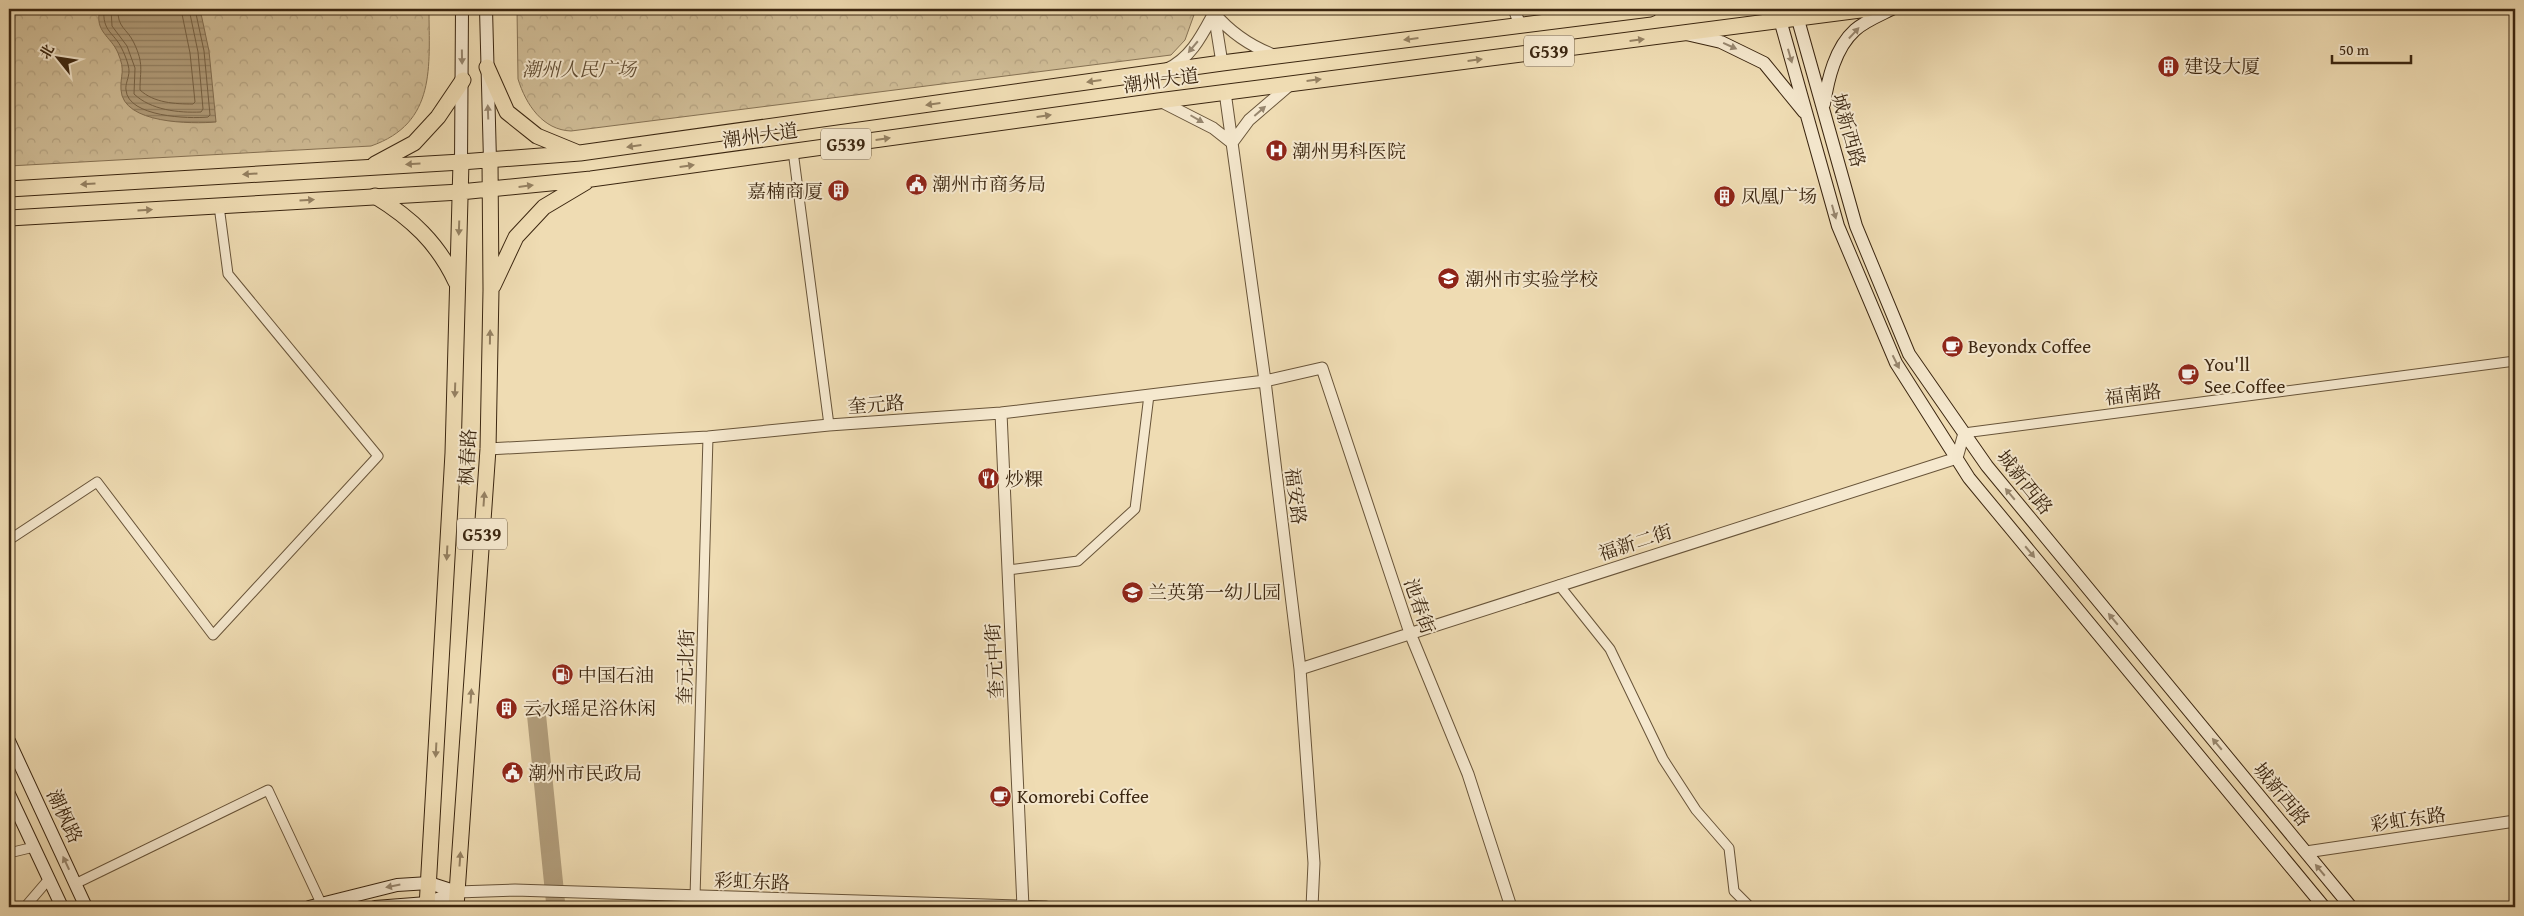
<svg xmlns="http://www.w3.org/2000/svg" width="2524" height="916" font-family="'Gentium Book Plus','Noto Serif SC',serif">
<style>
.park{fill:url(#park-crowns);stroke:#867254}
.water{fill:url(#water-rules);stroke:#826e51}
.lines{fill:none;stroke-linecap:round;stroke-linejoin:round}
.shore{stroke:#766246;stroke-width:1}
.stream{stroke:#826e51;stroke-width:3}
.river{stroke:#b29e7c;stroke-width:19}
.minor-casing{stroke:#685439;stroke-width:11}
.tertiary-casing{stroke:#685439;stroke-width:13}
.secondary-casing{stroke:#3b2610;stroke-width:14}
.primary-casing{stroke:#3b2610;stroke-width:17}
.trunk-casing{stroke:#3b2610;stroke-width:17}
.minor{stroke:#f5e8ce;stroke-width:9}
.tertiary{stroke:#f5e8ce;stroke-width:11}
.secondary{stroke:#f5e8ce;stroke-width:12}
.primary{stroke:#efdcb3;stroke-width:15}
.trunk{stroke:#efdcb3;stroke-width:15}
.oneway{fill:#98876f}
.oneway2{fill:#958162}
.labels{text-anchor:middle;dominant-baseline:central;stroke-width:4;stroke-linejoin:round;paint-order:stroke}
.shield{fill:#f5e8ce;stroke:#736049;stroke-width:1}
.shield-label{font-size:18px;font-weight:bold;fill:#3b2610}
.poi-label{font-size:19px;fill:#3b2610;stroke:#f5e8ce;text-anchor:start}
.park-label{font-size:19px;font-style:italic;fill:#604c32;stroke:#f5e8ce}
.street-label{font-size:19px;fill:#3b2610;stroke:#f5e8ce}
</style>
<defs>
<pattern id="park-crowns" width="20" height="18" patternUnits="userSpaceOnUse" patternTransform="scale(1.25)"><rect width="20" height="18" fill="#d0bd97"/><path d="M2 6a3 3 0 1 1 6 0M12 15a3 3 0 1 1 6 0" fill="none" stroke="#b4a281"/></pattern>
<pattern id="water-rules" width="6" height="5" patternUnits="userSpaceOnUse" patternTransform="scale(1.25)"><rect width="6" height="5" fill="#b29e7c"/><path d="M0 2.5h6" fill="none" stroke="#928164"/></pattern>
</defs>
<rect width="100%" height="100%" fill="#efdcb3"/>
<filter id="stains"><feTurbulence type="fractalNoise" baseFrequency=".004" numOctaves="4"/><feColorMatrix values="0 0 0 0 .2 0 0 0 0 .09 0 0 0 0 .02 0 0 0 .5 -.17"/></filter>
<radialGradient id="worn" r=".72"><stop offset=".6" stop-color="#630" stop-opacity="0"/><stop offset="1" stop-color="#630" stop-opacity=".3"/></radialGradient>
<path class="park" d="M9,9h420c0,57 8,114 -58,137l-362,20z
M517,9h678v3l-10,28 -14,15 -600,76c-28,-1 -45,-26 -53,-52z"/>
<path class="water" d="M100,9h100l9,42 7,71c-24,2 -93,2 -95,-32 -1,-16 5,-18 -3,-37 -7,-17 -24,-21 -18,-44z"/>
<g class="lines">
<path class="shore" d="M104,9c-2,23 10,23 18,40 3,6 7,16 7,22 0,7 -4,13 -3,19 2,27 63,29 82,27l2,-2 -6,-64 -9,-42
M111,9l1,17 15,20 8,22 -1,26c17,16 44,19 67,18l2,-3 -5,-57 -9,-43
M118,9c-1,19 9,19 16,34 10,21 6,27 6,47 14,13 35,14 53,14l2,-2 -5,-49 -9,-44"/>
<path class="stream" d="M9,868l4,-5 -4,-10"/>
<path class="river" d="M536,710l20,197"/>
<defs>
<path id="minor" d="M793,151l36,274
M1964,433l551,-72
M9,540l88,-58 116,153 165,-179 -150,-182 -9,-68
M1008,570l70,-9 57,-52 14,-114
M1559,585l51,64 53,110 33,51 33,38 5,43 16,16
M9,853l25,-6
M75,884l193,-94 53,113
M695,897l13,-460
M25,907l24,-28"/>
<path id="tertiary" d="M1514,9l6,16
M1214,13l8,50
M1167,69c24,-11 35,-34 47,-56 17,20 36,33 60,42
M1225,92l40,289 35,288 14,194 -2,44
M1160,101l53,27 19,15 17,-23 43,-37
M1001,413l22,494
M488,449l220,-12 121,-12 172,-12 264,-32 57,-13 88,265 58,141 43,133
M1300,669l657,-211 7,-25
M2306,852l209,-31
M457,892l58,-2 531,17"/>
<path id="secondary" d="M486,9l4,152
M1777,9l61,217 58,137 73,115 355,429
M1795,9l61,217 53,128 78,112 364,441
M1686,34l35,8 43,21 40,49
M1824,104c4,-25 11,-56 31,-74 10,-9 25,-15 37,-21
M461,162l1,-153
M9,741l77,166
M9,794l53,113
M309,907l88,-22 32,-2 28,9
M375,907l52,-4 30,-11"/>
<path id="primary" d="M375,164l39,-21 24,-26 25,-37
M9,189l452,-27
M9,218l451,-26"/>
<path id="trunk" d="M487,67l20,45 30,24 39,16
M460,192l131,-13 567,-78 710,-92
M375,196c36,22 63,47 81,86
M493,286l23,-49 28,-30 42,-25
M427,907l26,-454 8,-291 119,-9 642,-90 428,-54
M456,907l32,-458 3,-159 -1,-129"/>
</defs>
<use href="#minor" class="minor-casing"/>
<use href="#tertiary" class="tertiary-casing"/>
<use href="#secondary" class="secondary-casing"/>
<use href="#primary" class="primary-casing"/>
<use href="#trunk" class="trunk-casing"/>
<use href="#minor" class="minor"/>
<use href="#tertiary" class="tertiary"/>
<use href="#secondary" class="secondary"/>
<use href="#primary" class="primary"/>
<use href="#trunk" class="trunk"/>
</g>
<defs><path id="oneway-solid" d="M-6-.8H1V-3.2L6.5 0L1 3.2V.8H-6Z" transform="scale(1.25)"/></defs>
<g class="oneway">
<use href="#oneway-solid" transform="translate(1854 33) rotate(-47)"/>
<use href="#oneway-solid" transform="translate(1730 46) rotate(24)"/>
<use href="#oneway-solid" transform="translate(1193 47) rotate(130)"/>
<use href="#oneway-solid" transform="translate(1790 56) rotate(74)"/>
<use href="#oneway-solid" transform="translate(462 57) rotate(89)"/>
<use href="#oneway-solid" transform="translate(1260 111) rotate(-41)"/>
<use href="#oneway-solid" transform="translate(488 112) rotate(-92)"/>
<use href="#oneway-solid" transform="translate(1197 119) rotate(30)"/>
<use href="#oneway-solid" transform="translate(1834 212) rotate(74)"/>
<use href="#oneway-solid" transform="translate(1896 362) rotate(63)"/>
<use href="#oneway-solid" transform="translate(2010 494) rotate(-130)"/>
<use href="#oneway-solid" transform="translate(2030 552) rotate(50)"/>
<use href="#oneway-solid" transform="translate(2113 619) rotate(-130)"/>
<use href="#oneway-solid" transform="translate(2217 744) rotate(-130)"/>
<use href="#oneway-solid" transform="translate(66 863) rotate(-115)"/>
<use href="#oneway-solid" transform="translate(2320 870) rotate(-130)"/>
<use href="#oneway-solid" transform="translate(393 886) rotate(169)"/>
</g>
<g class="oneway2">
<use href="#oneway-solid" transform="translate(1411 39) rotate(173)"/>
<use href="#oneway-solid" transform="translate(1637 40) rotate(-7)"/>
<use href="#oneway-solid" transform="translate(1475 60) rotate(-7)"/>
<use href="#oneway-solid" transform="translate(1314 80) rotate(-7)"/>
<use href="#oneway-solid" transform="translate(1094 81) rotate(172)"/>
<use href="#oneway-solid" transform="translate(933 104) rotate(172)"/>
<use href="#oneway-solid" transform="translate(1044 116) rotate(-8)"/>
<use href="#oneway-solid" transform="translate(883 139) rotate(-8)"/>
<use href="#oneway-solid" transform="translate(634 146) rotate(172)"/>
<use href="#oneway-solid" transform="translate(413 164) rotate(177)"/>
<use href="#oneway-solid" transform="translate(687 166) rotate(-8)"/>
<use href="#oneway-solid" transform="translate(250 174) rotate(176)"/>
<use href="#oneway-solid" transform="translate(88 184) rotate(176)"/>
<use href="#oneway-solid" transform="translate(526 186) rotate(-7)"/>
<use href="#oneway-solid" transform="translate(307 200) rotate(-4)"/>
<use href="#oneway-solid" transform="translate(145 210) rotate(-3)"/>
<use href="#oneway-solid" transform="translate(459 228) rotate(92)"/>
<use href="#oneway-solid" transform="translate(490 337) rotate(-89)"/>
<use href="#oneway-solid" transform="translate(455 390) rotate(92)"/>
<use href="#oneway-solid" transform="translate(484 499) rotate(-86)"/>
<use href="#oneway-solid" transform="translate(447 553) rotate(93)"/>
<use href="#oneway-solid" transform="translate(471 696) rotate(-86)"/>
<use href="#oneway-solid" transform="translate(436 750) rotate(93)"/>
<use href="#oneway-solid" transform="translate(460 859) rotate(-86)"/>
</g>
<defs>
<symbol id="building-disc" viewBox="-11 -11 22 22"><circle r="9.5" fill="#8f2418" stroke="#f5e8ce"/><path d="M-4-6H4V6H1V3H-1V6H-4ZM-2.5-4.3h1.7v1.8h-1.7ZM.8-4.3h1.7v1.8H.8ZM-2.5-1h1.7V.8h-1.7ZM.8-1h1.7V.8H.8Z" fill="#fff"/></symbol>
<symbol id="hospital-disc" viewBox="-11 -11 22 22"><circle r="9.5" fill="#8f2418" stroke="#f5e8ce"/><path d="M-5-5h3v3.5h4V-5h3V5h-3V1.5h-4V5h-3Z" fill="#fff"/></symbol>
<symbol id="civic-disc" viewBox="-11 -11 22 22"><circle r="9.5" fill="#8f2418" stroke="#f5e8ce"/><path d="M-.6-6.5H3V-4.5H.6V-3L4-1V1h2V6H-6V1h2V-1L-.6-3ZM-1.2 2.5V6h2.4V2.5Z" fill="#fff"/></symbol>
<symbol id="school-disc" viewBox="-11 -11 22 22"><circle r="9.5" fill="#8f2418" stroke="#f5e8ce"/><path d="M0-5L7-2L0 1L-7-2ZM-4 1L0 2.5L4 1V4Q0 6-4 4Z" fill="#fff"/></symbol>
<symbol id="cafe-disc" viewBox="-11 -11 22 22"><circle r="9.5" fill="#8f2418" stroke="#f5e8ce"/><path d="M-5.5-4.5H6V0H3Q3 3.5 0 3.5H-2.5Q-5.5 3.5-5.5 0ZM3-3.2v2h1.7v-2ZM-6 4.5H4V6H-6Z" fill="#fff"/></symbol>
<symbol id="restaurant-disc" viewBox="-11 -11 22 22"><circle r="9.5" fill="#8f2418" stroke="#f5e8ce"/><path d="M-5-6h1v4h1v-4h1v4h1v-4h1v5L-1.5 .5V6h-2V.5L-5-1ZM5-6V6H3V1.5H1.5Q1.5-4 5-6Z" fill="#fff"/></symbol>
<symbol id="fuel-disc" viewBox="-11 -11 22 22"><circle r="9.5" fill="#8f2418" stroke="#f5e8ce"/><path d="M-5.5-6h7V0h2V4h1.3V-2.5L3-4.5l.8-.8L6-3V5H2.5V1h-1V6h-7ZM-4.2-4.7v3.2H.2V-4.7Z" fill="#fff"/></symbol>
</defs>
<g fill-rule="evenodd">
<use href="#building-disc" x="2156" y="54" width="25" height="25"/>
<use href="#hospital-disc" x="1264" y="138" width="25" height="25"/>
<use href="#civic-disc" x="904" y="172" width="25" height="25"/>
<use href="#building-disc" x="826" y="178" width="25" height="25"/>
<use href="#building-disc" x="1712" y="184" width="25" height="25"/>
<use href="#school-disc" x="1436" y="266" width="25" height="25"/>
<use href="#cafe-disc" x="1940" y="334" width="25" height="25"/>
<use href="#cafe-disc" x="2176" y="362" width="25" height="25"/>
<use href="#restaurant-disc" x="976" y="466" width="25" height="25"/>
<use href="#school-disc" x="1120" y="580" width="25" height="25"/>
<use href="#fuel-disc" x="550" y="662" width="25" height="25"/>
<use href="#building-disc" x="494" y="696" width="25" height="25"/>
<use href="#civic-disc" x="500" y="760" width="25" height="25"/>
<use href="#cafe-disc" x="988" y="784" width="25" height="25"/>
</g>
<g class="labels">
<g class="shield">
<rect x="1524" y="35.5" width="50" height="31" rx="4"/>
<rect x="821" y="128.5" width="50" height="31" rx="4"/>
<rect x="457" y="518.5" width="50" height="31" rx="4"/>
</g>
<g class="shield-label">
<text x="1549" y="51">G539</text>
<text x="846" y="144">G539</text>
<text x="482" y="534">G539</text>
</g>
<g class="poi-label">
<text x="2184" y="66">建设大厦</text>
<text x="1292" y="151">潮州男科医院</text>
<text x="932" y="184">潮州市商务局</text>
<text x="823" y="191" text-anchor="end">嘉楠商厦</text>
<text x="1741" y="196">凤凰广场</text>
<text x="1465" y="279">潮州市实验学校</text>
<text x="1968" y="346">Beyondx Coffee</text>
<text x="2204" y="364">You'll<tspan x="2204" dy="22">See Coffee</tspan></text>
<text x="1005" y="479">炒粿</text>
<text x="1148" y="592">兰英第一幼儿园</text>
<text x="578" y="675">中国石油</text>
<text x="523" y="708">云水瑶足浴休闲</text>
<text x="528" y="773">潮州市民政局</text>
<text x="1017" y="796">Komorebi Coffee</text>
</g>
<g class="park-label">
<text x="579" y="69">潮州人民广场</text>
</g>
<g class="street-label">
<text transform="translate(1161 80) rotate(-8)">潮州大道</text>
<text transform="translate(1849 130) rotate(74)">城新西路</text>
<text transform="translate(760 135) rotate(-8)">潮州大道</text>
<text transform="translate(2133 394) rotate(-7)">福南路</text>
<text transform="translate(876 404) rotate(-4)">奎元路</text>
<text transform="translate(467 457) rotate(-87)">枫春路</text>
<text transform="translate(2025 482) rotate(51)">城新西路</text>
<text transform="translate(1296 496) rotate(83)">福安路</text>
<text transform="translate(1635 542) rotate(-18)">福新二街</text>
<text transform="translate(1420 606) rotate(71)">池春街</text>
<text transform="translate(994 661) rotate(-93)">奎元中街</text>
<text transform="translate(685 667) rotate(-88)">奎元北街</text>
<text transform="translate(2282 794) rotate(50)">城新西路</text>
<text transform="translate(65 816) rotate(65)">潮枫路</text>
<text transform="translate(2408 819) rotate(-8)">彩虹东路</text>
<text transform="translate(752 881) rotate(2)">彩虹东路</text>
</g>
</g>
<rect width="2524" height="916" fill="none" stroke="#efdcb3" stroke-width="30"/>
<rect x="10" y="10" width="2504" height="896" fill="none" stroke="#3b2610" stroke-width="2.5"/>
<rect x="15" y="15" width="2494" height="886" fill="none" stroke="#3b2610"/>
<g transform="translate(58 58) rotate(300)" stroke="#f5e8ce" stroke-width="4" paint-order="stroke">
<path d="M0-4L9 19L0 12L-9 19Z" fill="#3b2610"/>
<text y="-8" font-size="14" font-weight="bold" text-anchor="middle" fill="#3b2610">北</text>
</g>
<path d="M2332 55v8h79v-8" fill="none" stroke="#3b2610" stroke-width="2.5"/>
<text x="2339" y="55" font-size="15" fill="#3b2610" stroke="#f5e8ce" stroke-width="4" paint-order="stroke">50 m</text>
<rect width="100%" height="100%" filter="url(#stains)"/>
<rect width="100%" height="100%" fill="url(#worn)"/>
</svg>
